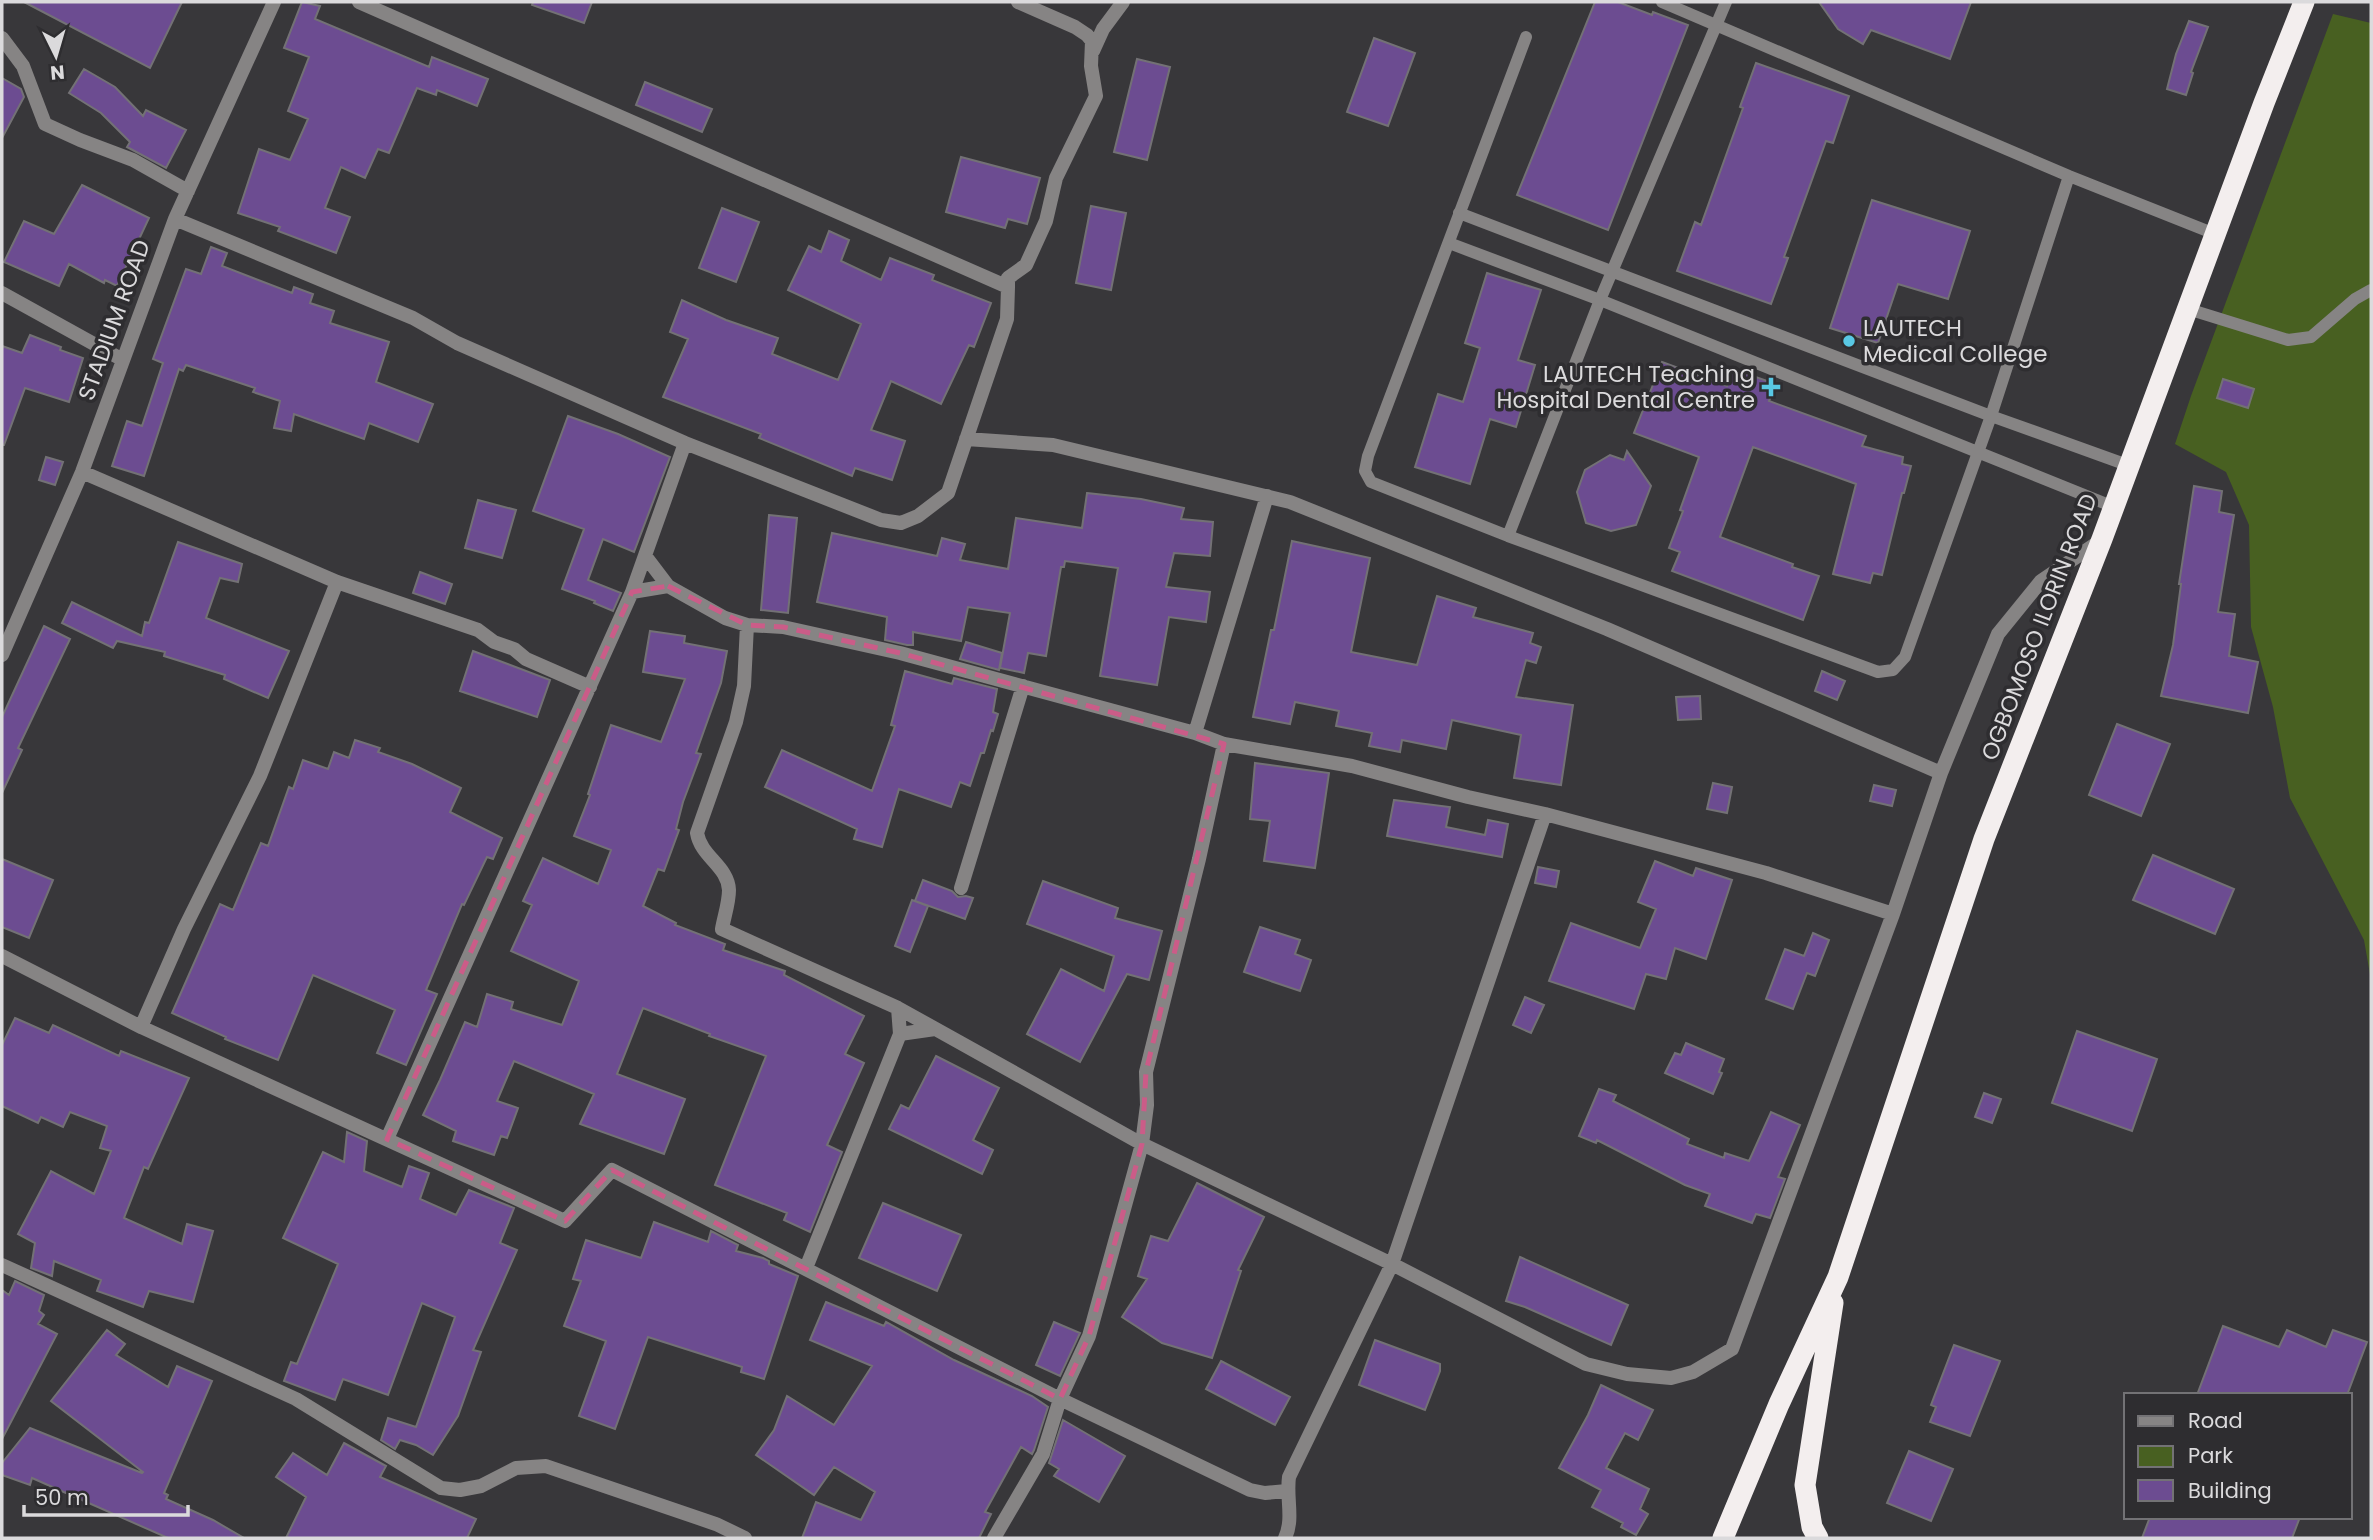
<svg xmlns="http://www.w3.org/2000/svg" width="2373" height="1540" font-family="Poppins,sans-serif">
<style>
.green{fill:#486021}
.building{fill:#6c4c91;stroke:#737175;stroke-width:2}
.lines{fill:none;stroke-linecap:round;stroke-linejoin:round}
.lane{stroke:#868484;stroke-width:12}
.street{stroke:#868484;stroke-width:14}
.highway{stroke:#f3eeee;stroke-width:21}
.marked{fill:none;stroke:#cb5c88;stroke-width:5;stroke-dasharray:14 9;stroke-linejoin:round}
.poi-dot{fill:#59c8e4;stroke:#2e2d30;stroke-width:2.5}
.labels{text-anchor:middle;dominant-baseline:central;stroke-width:7;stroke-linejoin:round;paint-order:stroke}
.street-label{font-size:23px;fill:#dbdadc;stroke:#2e2d30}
.poi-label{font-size:23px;fill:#dbdadc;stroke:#2e2d30;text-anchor:start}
</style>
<rect width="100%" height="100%" fill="#38373a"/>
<path class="green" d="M2333,14l38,9v957l-7,-40 -74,-142 -17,-91 -22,-80 -2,-102 -23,-53 -51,-28 16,-48z"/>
<path class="building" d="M24,2h158l-32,66z
M302,2l18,4 -5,13 114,48 3,-10 56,22 -11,27 -40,-16 -1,5 -19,-7 -28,65 -11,-4 -13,29 -24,-11 -16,41 25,9 -14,36 -58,-22 2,-4 -42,-14 21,-64 31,11 18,-41 -20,-8 21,-54 -25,-9z
M533,2h59l-8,21 -52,-18z
M1595,2h23l34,13 1,-3 35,13 -80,205 -91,-35z
M1819,2h152l-21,57 -79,-29 -8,14 -25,-15z
M2189,21l19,6 -17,45 2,1 -7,22 -19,-6 9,-35z
M1374,38l41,15 -27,73 -41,-14z
M1137,59l33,8 -23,93 -33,-8z
M1756,63l93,33 -16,47 -7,-2 -42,116 4,1 -17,46 -94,-33 18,-49 6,3 42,-117 -3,-1z
M84,69l31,18 28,29 3,-6 40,20 -20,38 -39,-21 3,-5 -29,-29 -32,-20z
M2,78l19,11 3,8 -22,41z
M645,82l67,27 -10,23 -66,-27z
M961,157l79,21 -13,46 -19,-5 -3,9 -59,-16z
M82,185l67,33 -32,68 -12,-6 -1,3 -35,-19 -10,22 -55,-24 20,-41 30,13z
M1872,200l98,31 -22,68 -50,-15 -20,59 -48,-15z
M1091,206l35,7 -15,77 -35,-7z
M722,208l37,14 -23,60 -37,-14z
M829,231l20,9 -8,21 40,19 9,-22 44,17 -2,5 59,23 -17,44 -5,-2 -28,59 -50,-23 -20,49 34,11 -13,39 -37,-12 -3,8 -93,-38 2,-4 -98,-37 25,-58 -18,-7 12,-32 44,20 52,18 -6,16 66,26 23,-56 -73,-34 21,-44 12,6z
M211,247l16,6 -5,13 70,27 2,-6 19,7 -3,9 24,8 -4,12 59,19 -13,40 57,22 -15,38 -49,-19 -5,16 -70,-25 -3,17 -17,-3 6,-27 -27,-9 2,-4 -69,-23 -3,6 -4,-2 -35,107 -32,-10 15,-45 15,5 21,-63 -10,-4 33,-90 15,5z
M1487,273l54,17 -23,70 17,5 -19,62 -26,-8 -20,65 -55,-17 23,-73 25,8 17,-54 -15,-5z
M30,335l31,12 -1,3 23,8 -14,44 -44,-14 -21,57h-2v-99l20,7z
M1662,362l65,24 6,-17 43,15 -7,17 97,35 -4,10 41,11 -1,7 9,2 -7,27h-2l-20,82 -9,-2 -3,10 -37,-9 23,-90 -103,-37 -33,90 73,27 -1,3 27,9 -16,44 -131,-49 8,-19 -11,-4 14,-37 -3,-1 19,-53 -65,-24z
M2223,379l31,10 -6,19 -31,-10z
M568,416l50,18 52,23 -36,95 -31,-13 -15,41 33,13 -8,18 -19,-8 1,-2 -33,-12 22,-60 -51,-18z
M1627,451l24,35 -15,39 -25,6 -25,-8 -9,-31 8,-22 25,-15 14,5z
M46,457l17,5 -8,23 -16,-5z
M2194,486l28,5 -3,21 15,3 -16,97 17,2 -6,42 29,6 -10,51 -87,-17 12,-51 8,-61h-2z
M1087,493l54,6 43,9 -3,11 32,3 -3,34 -36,-3 -8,34 44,5 -4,30 -37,-5 -12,68 -57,-9 18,-108 -53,-7 -1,6h-3l-15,89 -18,-3 -4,20 -24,-5 10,-55 -42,-6 -7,34 -48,-9v13h-6l-22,-5 2,-23 -70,-15 15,-69 105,23 5,-18 23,6 -5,16 48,9 8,-51 66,10z
M478,500l38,10 -14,48 -37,-10z
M769,515l28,3 -9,95 -27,-3z
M1292,541l78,17 -19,94 66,13 20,-69 39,12 -3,9 60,16 -3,10 11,4 -5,16 -10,-3 -10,37 57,8 -12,80 -47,-7 7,-43 -69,-15 -6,29 -44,-9 -2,12 -31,-6 3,-13 -36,-7 3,-15 -44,-9 -5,22 -37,-7 18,-87h3z
M178,542l64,22 -4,18 -18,-4 -14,40 83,33 -21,47 -44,-19 1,-4 -61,-19 1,-4 -48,-11 -4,7 -51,-25 10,-21 70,34 3,-14 4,1z
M420,572l32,12 -7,20 -32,-11z
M44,626l26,13 -52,109 4,2 -20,43v-76z
M650,631l35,5 -1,7 43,8 -6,32 -25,70 5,1 -18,48 -7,27 3,1 -15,41 -6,-2 -15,37 33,17 -1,2 50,19 -2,6 62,21 -1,4 80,41 -19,38 19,9 -37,82 15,7 -32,80 -26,-12 3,-7 -72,-28 51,-129 -57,-20 1,-2 -67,-26 -26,66 68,25 -21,55 -84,-30 14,-30 -80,-33 -17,40 21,7 -11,30 -6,-2 -7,19 -41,-14 3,-10 -33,-16 17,-35 25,-58 12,5 10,-33 26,8 -2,7 51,16 17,-44 -68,-30 21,-46 -9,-4 20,-43 55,26 13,-34 -37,-14 16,-41 -2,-1 23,-69 50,17 24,-63 -42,-7z
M966,642l36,11 -3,17 -39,-11z
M473,651l77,29 -13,37 -77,-26z
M905,671l47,13 2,-6 43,11 -4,23 5,2 -5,17 -2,-1 -7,23h-3l-11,33 -10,-4 -9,25 -52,-18 -17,58 -28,-8 3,-10 -92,-42 17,-37 90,41 23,-65 -4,-1z
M1822,671l23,10 -8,19 -22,-9z
M1700,696l1,23 -23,1 -2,-23z
M2117,724l53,20 -29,72 -52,-21z
M355,740l25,8 -2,4 34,12 49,24 -11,24 52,26 -9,21 -6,-2 -23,48 -2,-1 -36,86 11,4 -31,71 -29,-12 18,-43 -82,-35 -35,85 -53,-21 1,-2 -54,-24 48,-109 13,6 28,-67 7,3 21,-59 4,2 10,-29 25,9 6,-17 15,6z
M1255,763l74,10 -14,95 -51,-7 6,-40 -20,-2z
M1713,783l19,4 -5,26 -20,-4z
M1874,785l22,5 -4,16 -22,-5z
M1394,800l56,7 -4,20 39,8 3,-15 20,4 -6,33 -115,-21z
M2153,855l81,34 -19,45 -82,-34z
M2,859l51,21 -24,58 -27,-11z
M1655,861l38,15 3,-8 36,12 -26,79 -31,-11 -9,31 -20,-5 -12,35 -85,-28 22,-58 69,25 16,-39 -18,-7z
M1538,867l21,4 -3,16 -21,-4z
M923,880l29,11 6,6 8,-1 7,2 -8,21 -50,-18z
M1043,881l75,27 -3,10 47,13 -13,49 -22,-6 -47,88 -53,-28 34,-65 43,22 10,-35 -87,-32z
M912,900l16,6 -18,46 -15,-6z
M1260,927l40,13 -5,14 16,6 -11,31 -56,-19z
M1813,933l16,7 -14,36 -8,-3 -14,36 -27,-10 19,-50 19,7z
M1525,997l19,8 -13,28 -18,-8z
M15,1018l34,15 4,-8 66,31 2,-5 68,27 -41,91 -4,-2 -20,51 58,26 5,-20 26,7 -20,71 -44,-11 -6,16 -46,-16 4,-11 -47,-19 -2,15 -21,-8 4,-25 -17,-9 33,-63 43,23 17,-43 -11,-3 7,-22 -37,-14 -7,15 -22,-10 -3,6 -36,-17v-61z
M2077,1031l80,28 -25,72 -80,-28z
M1686,1043l38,16 -5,13 3,1 -9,21 -48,-21 10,-20 6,2z
M936,1056l63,32 -26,52 20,10 -11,24 -93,-45 12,-24 8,4z
M1599,1089l17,6 -3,6 76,38 -2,5 37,14 1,-5 24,8 22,-49 29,13 -22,52 7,2 -15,39 -14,-4 -4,9 -47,-17 5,-12 -25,-9 -88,-45 -1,3 -17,-7z
M1984,1093l17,6 -9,24 -17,-6z
M347,1132l20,9 -3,30 38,16 7,-21 20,7 -9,26 36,16 13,-25 45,18 -14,35 17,7 -44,100 8,2 -23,64 -25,39 -17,-10 -16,-5 -5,9 -14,-9 7,-22 28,9 39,-110 -33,-14 -34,92 -45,-16 -8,21 -51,-19 7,-19 6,2 41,-100 -55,-26 40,-86 21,10z
M1197,1183l67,34 -26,53 3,1 -29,87 -50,-15 -40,-26 25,-38 -9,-3 13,-40 17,5z
M883,1203l78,32 -24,56 -78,-33z
M654,1222l54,20 3,-11 27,14 -2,6 27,7 6,3v3l29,12 -34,103 -23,-7 1,-5 -94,-30 -33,92 -36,-13 27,-75 -42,-15 17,-45 -8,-2 13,-39 55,18z
M1520,1257l108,48 -17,40 -86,-38 -19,-6z
M15,1281l29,14 -5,16 5,4 -6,9 19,10 -55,105v-149l7,5z
M826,1302l58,24 2,-4 68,38 78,36 16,11 -14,43 -2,4 -11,-7 -36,65 6,2 -12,24h-177l14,-36 45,18 14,-28 -41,-25 -20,28 -58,-40 18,-25 13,-34 47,29 38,-59 -62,-26z
M1054,1322l26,11 -20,43 -24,-11z
M2223,1326l56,21 8,-17 39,17 7,-17 34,12 -20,53h-150z
M107,1330l18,14 -9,11 52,32 9,-21 35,15 -48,112 4,2 -2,4 47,21 31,18h-76l-136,-60 -2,7 -28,-10v-12l28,-35 112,45 1,-1 -92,-71z
M1375,1340l65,24v7l-15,39 -66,-25z
M1954,1345l46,16 -30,75 -40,-14 6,-15 -5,-2z
M1221,1361l69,36 -15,28 -69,-36z
M1601,1385l52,25 -15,30 -13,-7 -19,35 43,21 -9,20 8,5 -12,21 -15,-8 2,-4 -31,-16 9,-17 -42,-22 29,-53z
M1063,1420l62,36 -26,46 -45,-26 5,-7 -10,-6z
M344,1443l42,23 -6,11 96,42 -9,19h-181l20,-41 -30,-20 17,-24 34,22z
M1909,1451l44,18 -22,52 -44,-18z
M2150,1517h150l-8,21h-150z"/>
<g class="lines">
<path class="lane" d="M1662,2l407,174 146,58
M1526,37l-158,419 -3,15 6,11 137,54 370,136 15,-2 12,-13 86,-241 78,-240
M1459,213l532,203 139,50
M1449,243l151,57 514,207
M2188,309l100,31 23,-3 44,-38 16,-9
M1508,536l92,-236 126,-298"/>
<path class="street" d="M2,38l21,28 22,58 35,16 53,20 55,31
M1093,51l10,-22 20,-27
M175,219l238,99 44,25 228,100 196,77 20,3 17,-7 30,-23 59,-174 1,-32 -649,-285
M1008,287v-9l18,-13 20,-44 10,-43 40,-82 -5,-30 1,-25 -5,-6 -12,-8 -57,-25
M2,293l121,67
M966,439l87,6 237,57 317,127 334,144
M82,472l255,110 141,48 16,12 20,7 12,10 64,28
M646,557l22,29 57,32 22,7 36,2 117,26 295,80 29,11 128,22 116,31 77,17 221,59 127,41
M632,592l36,-6
M747,625l-3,61 -8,36 -39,111c4,24 31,33 32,57 0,13 -5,27 -7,39l176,79 244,136 250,120 194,100 41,10 44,4 22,-6 39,-23 161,-435 48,-141 57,-139 43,-53 59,-40
M2,655l80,-183 93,-253 99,-217
M1195,733l72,-237
M961,888l62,-202
M2,956l139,71 424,194 47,-51 448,229 190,91 15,3 22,-2
M141,1027l43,-98 76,-153 77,-194
M900,1034l35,-5
M387,1139l245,-547 53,-149
M2,1265l294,134 145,89 19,2 21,-4 35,-18 30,-2 170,58 29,14
M806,1268l94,-234 -2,-26
M994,1538l49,-84 17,-55 29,-63 53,-192 5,-39 -1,-33 53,-213 25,-115
M1285,1538c9,-19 1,-40 4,-61l103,-213 153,-450"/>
<path class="highway" d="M1723,1538l56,-134 59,-127 146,-438 118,-300 162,-436 40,-101
M1818,1538l-6,-11 -7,-42 28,-182"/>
</g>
<path class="marked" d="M668,586l79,39 36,2 117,26 324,91 -78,328 -4,72 -53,192 -29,63 -448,-229 -47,51 -178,-82 245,-547z"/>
<g class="poi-dot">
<circle cx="1849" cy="341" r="7"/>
<path d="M1767.5 376.5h7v7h7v7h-7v7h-7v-7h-7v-7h7z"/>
</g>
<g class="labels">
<g class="street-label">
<text transform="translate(114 320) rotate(-70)">STADIUM ROAD</text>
<text transform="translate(2039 627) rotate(-69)">OGBOMOSO ILORIN ROAD</text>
</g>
<g class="poi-label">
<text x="1863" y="328">LAUTECH<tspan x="1863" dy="26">Medical College</tspan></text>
<text x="1755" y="374" text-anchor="end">LAUTECH Teaching<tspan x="1755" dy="26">Hospital Dental Centre</tspan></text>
</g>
</g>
<rect width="2373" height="1540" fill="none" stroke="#dbdadc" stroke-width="7"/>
<rect x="2124" y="1393" width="228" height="126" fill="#2e2d30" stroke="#737275" stroke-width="2"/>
<rect x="2138" y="1416" width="35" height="10" fill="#868484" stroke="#737275" stroke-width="2"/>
<text x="2188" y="1428" font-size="21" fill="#dbdadc">Road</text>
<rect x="2138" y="1446" width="35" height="21" fill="#486021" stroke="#737275" stroke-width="2"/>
<text x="2188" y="1463" font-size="21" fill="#dbdadc">Park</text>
<rect x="2138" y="1480" width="35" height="21" fill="#6c4c91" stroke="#737275" stroke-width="2"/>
<text x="2188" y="1498" font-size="21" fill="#dbdadc">Building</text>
<g transform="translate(56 56) rotate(175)" stroke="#2e2d30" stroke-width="5" paint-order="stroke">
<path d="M0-5L12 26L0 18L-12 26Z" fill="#dbdadc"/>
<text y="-10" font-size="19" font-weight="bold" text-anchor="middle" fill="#dbdadc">N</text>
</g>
<path d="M24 1505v10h164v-10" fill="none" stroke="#dbdadc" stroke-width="3.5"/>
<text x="35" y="1505" font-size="21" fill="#dbdadc" stroke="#2e2d30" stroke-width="5" paint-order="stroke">50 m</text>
</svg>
